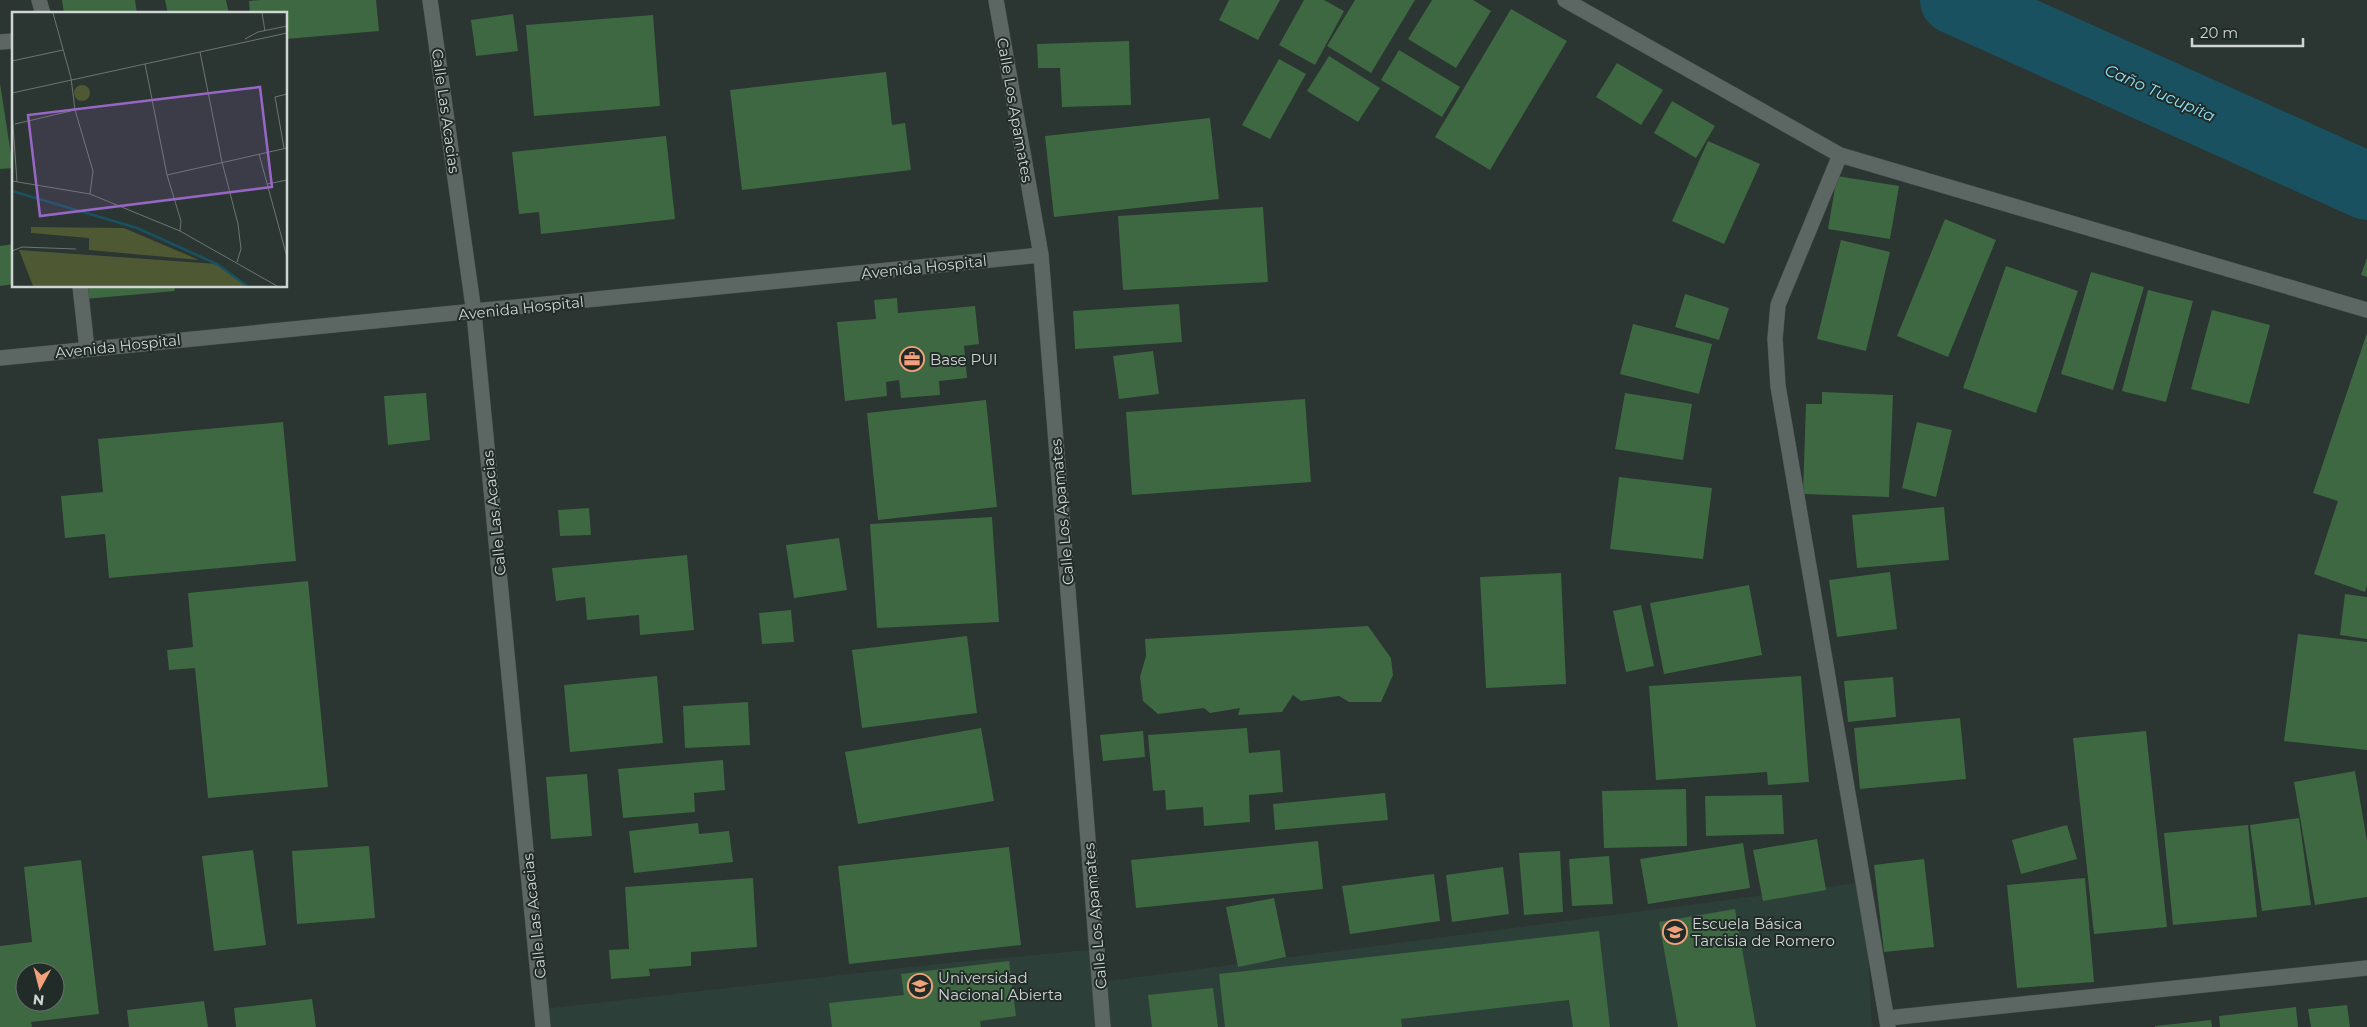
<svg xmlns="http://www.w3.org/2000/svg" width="2367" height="1027" font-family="Montserrat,sans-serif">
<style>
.built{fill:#2d3f39}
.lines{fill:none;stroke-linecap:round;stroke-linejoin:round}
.river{stroke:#195161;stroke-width:68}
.building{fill:#3d6841;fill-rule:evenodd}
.minor-casing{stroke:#48504d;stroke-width:16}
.minor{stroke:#5c6763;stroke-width:15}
.labels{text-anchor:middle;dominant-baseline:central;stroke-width:4;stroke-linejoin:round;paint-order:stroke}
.street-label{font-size:15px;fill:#cfd5d3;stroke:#212b27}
.poi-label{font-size:15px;fill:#cfd5d3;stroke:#212b27;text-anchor:start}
.water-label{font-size:16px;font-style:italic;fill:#8fe0fa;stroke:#212b27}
.inset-river{fill:none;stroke:#195161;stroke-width:2.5}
.inset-road{fill:none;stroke:#6d7572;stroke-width:1}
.view{fill:#9867c6;fill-opacity:0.15;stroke:#9867c6;stroke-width:2.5}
.inset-edge{fill:none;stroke:#cfd5d3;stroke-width:2.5}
</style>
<rect width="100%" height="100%" fill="#2b3531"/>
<path class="built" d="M1864,882l8,145h-769l-2,-45z
M1098,949l4,78h-559v-18l394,-45z"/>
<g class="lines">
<path class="river" d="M1954,0l413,186"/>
</g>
<path class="building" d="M62,0h73l2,14h-73z
M165,0h61l3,14h-61z
M260,0h116l3,31 -93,8v-25h-36l-1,-13z
M1229,0h51l-22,40 -39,-20z
M1304,0h20l20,11 -29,54 -36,-20z
M1355,0h60l-44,73 -44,-27z
M1432,0h41l18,11 -35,57 -48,-29z
M1511,9l56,32 -77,129 -55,-33z
M513,14l5,37 -42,5 -5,-36z
M653,15l7,91 -126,10 -8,-91z
M1129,41l2,64 -69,2 -2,-39h-22l-1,-24z
M1399,50l61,37 -18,30 -61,-37z
M1329,56l51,32 -22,34 -51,-31z
M1279,59l27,15 -36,65 -28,-14z
M1617,63l46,27 -22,35 -45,-28z
M886,72l6,53 13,-2 6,47 -169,20 -12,-100z
M0,83l13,85 -13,1z
M1672,101l43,25 -19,32 -42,-25z
M1210,118l9,81 -165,18 -9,-81z
M666,136l9,83 -134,15 -2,-22 -20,2 -7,-62z
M1708,141l52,23 -36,80 -52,-23z
M1837,176l62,10 -9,53 -62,-10z
M1263,207l5,75 -145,8 -5,-74z
M1945,219l51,21 -48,117 -51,-21z
M1841,240l49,12 -24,99 -49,-12z
M14,244v40l-14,2v-40z
M2367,258v19l-6,-2z
M2006,266l72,25 -42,122 -73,-25z
M2091,272l53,15 -31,103 -52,-16z
M84,286h90l1,5 -90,8z
M2148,290l45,11 -27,101 -44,-11z
M1685,294l44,14 -10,32 -44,-13z
M897,298l1,15 77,-7 4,38 -15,2 3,32 -28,3 1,14 -39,3 -2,-18 -13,2 1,14 -42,5 -8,-79 39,-3 -2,-19z
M1179,304l3,38 -107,7 -2,-38z
M2212,310l58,15 -21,79 -58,-15z
M1633,324l79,20 -13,50 -79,-20z
M2367,333v253l-2,6 -51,-18 24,-73 -25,-8z
M1153,351l6,43 -40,5 -6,-43z
M1822,392l71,3 -4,102 -86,-3 3,-90h16z
M426,393l4,47 -42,5 -4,-49z
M1625,393l67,11 -9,56 -68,-11z
M1305,399l6,83 -179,13 -6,-83z
M986,400l11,107 -119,13 -11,-107z
M283,422l13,139 -187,17 -4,-44 -40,4 -4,-42 42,-4 -5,-53z
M1917,422l35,8 -16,67 -34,-9z
M1619,477l93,11 -9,71 -93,-10z
M1944,507l5,53 -92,8 -5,-53z
M589,508l2,27 -31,1 -2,-26z
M992,517l7,105 -122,6 -7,-104z
M839,538l8,52 -53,8 -8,-53z
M687,555l7,75 -54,5 -1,-20 -52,5 -2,-23 -29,4 -4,-33z
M1890,572l7,57 -60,8 -8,-57z
M1561,573l5,111 -80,4 -6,-111z
M308,581l20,206 -120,11 -13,-130 -26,2 -2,-20 26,-3 -5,-54z
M1749,585l13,70 -98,19 -14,-71z
M2345,594l22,3v42l-27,-4z
M1641,605l13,61 -28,6 -13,-61z
M791,610l3,32 -32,2 -3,-31z
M1368,626l23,32 2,17 -12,27h-32l-10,-6 -38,5 -8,-6 -11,17 -44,3 2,-7 -30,5 -6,-5 -46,6 -15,-13 -3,-24 6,-21 -1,-17z
M2298,634l69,8v108l-83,-9z
M967,636l10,77 -115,15 -10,-78z
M657,676l6,67 -93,9 -6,-67z
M1801,676l8,106 -41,3 -1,-13 -111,8 -7,-94z
M1893,677l3,40 -48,5 -4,-41z
M748,702l2,43 -65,3 -2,-42z
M1960,718l6,61 -106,10 -6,-61z
M981,728l13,73 -136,23 -13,-72z
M1247,728l2,25 31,-3 3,42 -34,3 1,27 -46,4 -1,-19 -37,3 -1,-20 -12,1 -5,-56z
M1143,731l2,26 -42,4 -3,-26z
M2146,731l21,196 -73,7 -21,-196z
M723,760l2,30 -31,3 1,19 -72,6 -5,-49z
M2355,771l12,70v56l-52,8 -21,-123z
M587,774l5,62 -41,3 -5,-62z
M1686,789l1,57 -83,2 -2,-57z
M1385,793l3,27 -113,10 -2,-26z
M1782,795l2,39 -78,2 -1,-40z
M2299,818l12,87 -49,6 -12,-86z
M698,823l1,11 30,-3 4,31 -99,11 -5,-42z
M2067,825l10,34 -56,15 -9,-34z
M2248,825l9,92 -84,8 -9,-92z
M1817,839l9,51 -63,11 -10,-51z
M1318,841l5,48 -187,19 -5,-48z
M1743,843l7,45 -102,16 -8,-45z
M369,846l6,72 -78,6 -5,-73z
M1009,847l12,98 -172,19 -11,-98z
M253,850l13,95 -52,6 -12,-95z
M1560,851l3,61 -39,3 -5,-62z
M1609,856l4,48 -41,2 -3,-47z
M1924,859l10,88 -50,5 -10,-87z
M81,860l18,154 -68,8 1,5h-32v-81l32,-4 -8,-75zM25,972h30v30h-30z
M1503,867l6,47 -57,8 -6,-47z
M1434,874l6,47 -90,13 -8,-48z
M753,878l4,69 -66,5v14l-42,3 1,7 -39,3 -2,-29 20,-1 -4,-62z
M2085,878l9,104 -77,6 -10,-103z
M1274,898l12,59 -48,10 -12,-60z
M1735,909l21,118h-78l-19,-105z
M1599,931l11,96h-37l-4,-27 -168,19 1,8h-177l-6,-53z
M1009,961l7,55 -36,5 1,6h-149l-3,-24 75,-8 -3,-21z
M1213,988l5,39h-66l-4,-32z
M312,999l4,28h-80l-2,-19z
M204,1001l4,26h-79l-2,-17z
M2347,1005l3,22h-39l-3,-18z
M2296,1007l2,20h-78l-1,-11z
M2211,1020l1,7h-57v-1z"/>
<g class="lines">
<defs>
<path id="minor" d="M39,0l4,14
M430,0l44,313 69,714
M996,0l45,255 62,772
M1565,0l275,155 527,155
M0,42l14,-1
M1840,155l-62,150 -3,34 3,47 110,641
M80,286l7,63
M0,358l1041,-103
M1888,1018l479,-50"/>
</defs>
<use href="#minor" class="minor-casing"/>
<use href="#minor" class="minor"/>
</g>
<defs>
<symbol id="office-ring" viewBox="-11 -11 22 22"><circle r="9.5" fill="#212b27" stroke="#f1a27b" stroke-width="1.5"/><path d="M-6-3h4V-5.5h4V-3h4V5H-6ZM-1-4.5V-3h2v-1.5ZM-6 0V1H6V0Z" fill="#f1a27b"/></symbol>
<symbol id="school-ring" viewBox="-11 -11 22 22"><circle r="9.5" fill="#212b27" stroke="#f1a27b" stroke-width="1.5"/><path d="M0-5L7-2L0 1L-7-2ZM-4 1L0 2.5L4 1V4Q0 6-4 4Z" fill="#f1a27b"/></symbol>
<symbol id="university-ring" viewBox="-11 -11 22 22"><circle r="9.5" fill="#212b27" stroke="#f1a27b" stroke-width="1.5"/><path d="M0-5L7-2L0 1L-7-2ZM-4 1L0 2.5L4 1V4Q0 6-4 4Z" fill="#f1a27b"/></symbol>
</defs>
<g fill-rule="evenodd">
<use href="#office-ring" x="898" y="345" width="28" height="28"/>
<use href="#school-ring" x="1661" y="918" width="28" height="28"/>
<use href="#university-ring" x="906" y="972" width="28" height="28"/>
</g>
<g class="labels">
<g class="street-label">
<text transform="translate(1015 110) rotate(80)">Calle Los Apamates</text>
<text transform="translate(446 111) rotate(82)">Calle Las Acacias</text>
<text transform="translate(924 267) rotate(-6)">Avenida Hospital</text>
<text transform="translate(521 308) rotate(-6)">Avenida Hospital</text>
<text transform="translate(118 346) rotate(-6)">Avenida Hospital</text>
<text transform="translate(1062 512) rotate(-95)">Calle Los Apamates</text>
<text transform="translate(494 513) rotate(-96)">Calle Las Acacias</text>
<text transform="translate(534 916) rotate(-96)">Calle Las Acacias</text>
<text transform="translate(1095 916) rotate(-95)">Calle Los Apamates</text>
</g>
<g class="poi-label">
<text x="930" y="359">Base PUI</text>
<text x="1692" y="923">Escuela Básica<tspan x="1692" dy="17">Tarcisia de Romero</tspan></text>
<text x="938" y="977">Universidad<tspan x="938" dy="17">Nacional Abierta</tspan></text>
</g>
<g class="water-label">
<text transform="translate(2160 93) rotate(24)">Caño Tucupita</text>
</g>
</g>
<g transform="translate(12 12)">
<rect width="275" height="275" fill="#2b3531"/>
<path d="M62 81a8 8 0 1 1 16 0a8 8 0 1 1-16 0ZM19,215l93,1 75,32 -110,-10v-12l-58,-5zM7,238l198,14 30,22h-214z" fill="#4e5833"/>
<path class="inset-river" d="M0,179l125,37 80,36 30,22"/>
<path class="inset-road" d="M41,1l18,65 4,32 18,61 -3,23M250,1l3,18M233,27l13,-7 29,-6M188,40l22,110 16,62 3,25 -4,13M0,49l51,-11M133,52l22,111 14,46 -1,10M0,81l275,-60M0,99l5,71M3,112l60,-14M272,136l-9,-51 12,-3M247,142l28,103M155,163l120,-27M0,169l78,13 90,37 97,55M255,172l20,-4M0,239l10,-4 54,2"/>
<path class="view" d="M248,75l12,100 -232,29 -12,-101z"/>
<rect width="275" height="275" class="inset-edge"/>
</g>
<g transform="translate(40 987) rotate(187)"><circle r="24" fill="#212b27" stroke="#676f6c"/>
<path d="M0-4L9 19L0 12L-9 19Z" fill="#f1a27b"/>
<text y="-8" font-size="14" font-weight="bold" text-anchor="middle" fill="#cfd5d3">N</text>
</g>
<path d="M2192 38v8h111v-8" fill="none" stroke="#cfd5d3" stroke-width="2.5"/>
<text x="2200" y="38" font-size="15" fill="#cfd5d3" stroke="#212b27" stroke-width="4" paint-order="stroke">20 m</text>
</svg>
